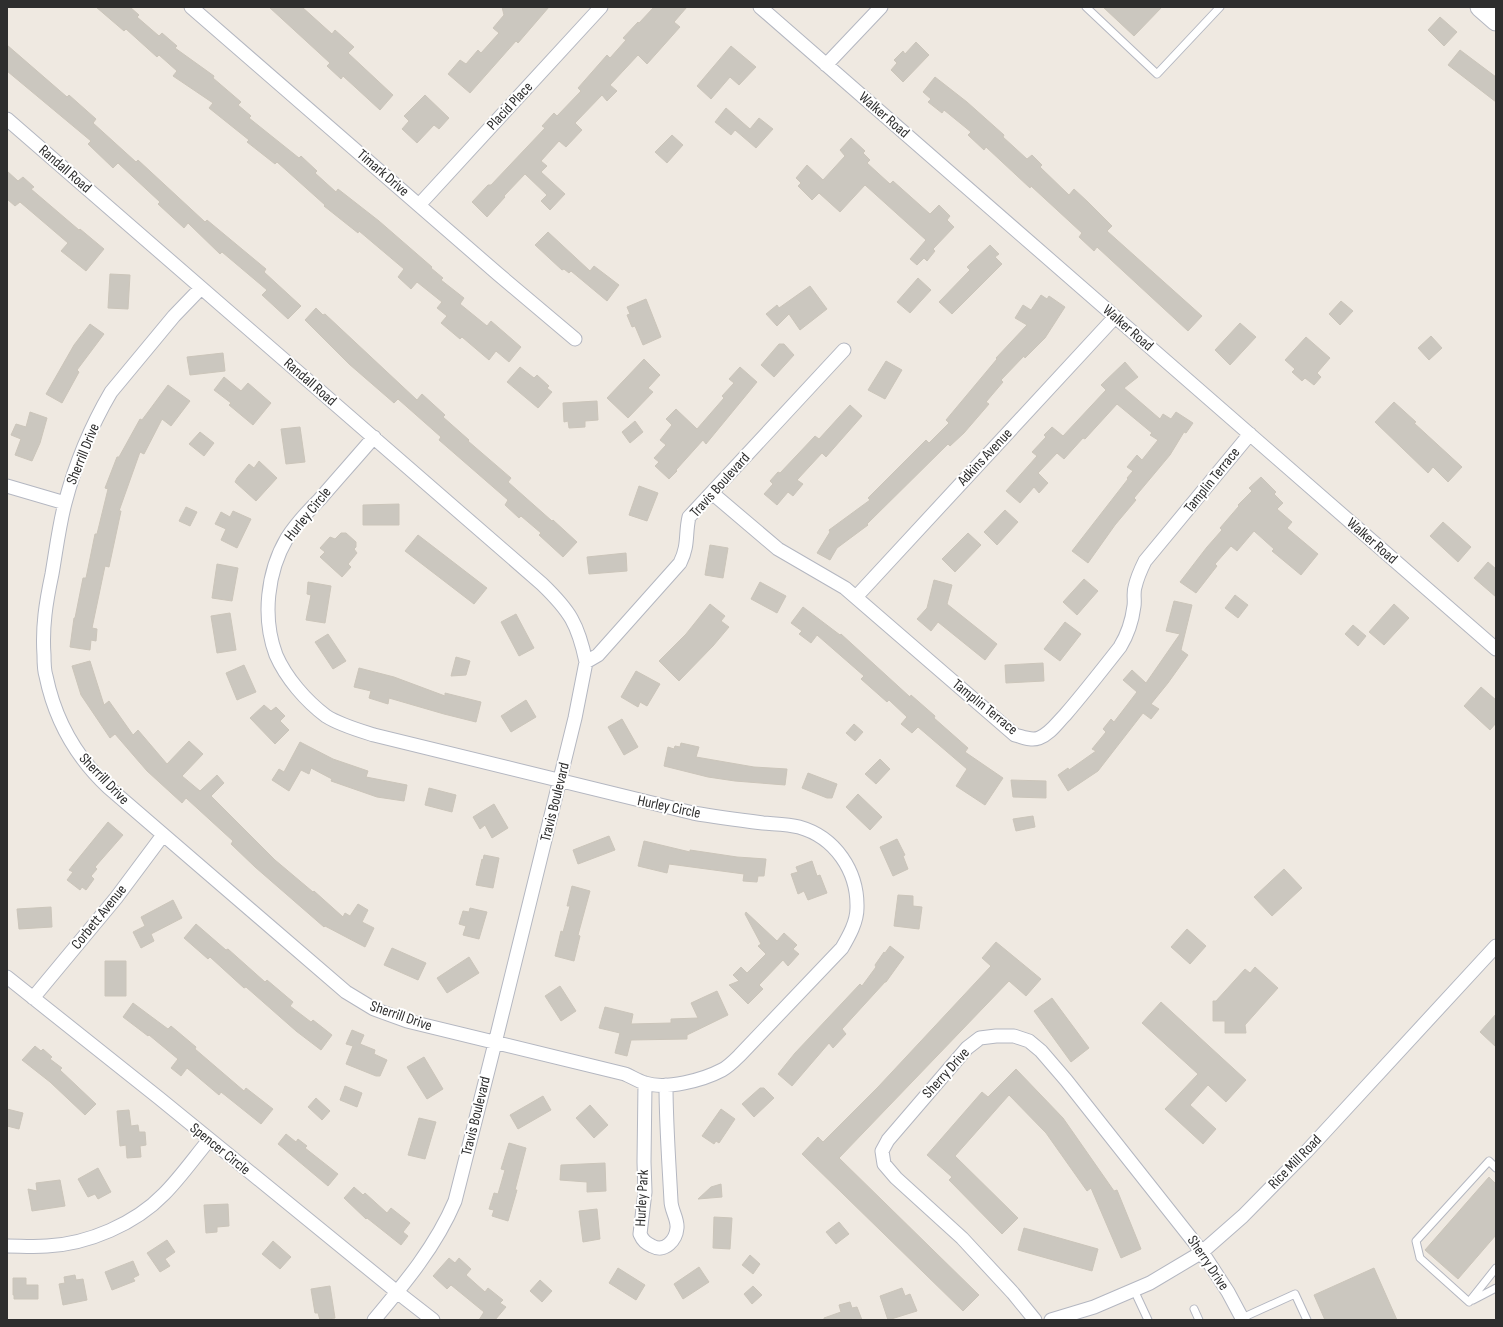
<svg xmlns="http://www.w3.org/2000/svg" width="1503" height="1327" font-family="'Sofia Sans Condensed',sans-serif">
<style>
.building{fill:#cbc7bf;stroke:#cbc5ba}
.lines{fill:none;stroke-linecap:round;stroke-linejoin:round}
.lane-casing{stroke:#b4b7c1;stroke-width:9}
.street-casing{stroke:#b4b7c1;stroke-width:15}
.secondary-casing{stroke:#b4b7c1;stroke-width:21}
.lane{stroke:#fff;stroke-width:7}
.street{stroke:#fff;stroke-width:13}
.secondary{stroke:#fff;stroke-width:19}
.labels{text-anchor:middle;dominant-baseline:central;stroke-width:4;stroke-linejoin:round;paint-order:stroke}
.street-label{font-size:15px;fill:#2e2e2e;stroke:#fff}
</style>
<rect width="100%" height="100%" fill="#efe9e1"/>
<path class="building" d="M96,7h34l9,8 -2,2 22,19 3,-3 15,13 -2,2 39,28 -1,2 28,24 -3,3 13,11 -2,2 50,40 2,-2 16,15 -2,2 21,19 2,-3 41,32 53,46 -1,1 12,10 -2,2 23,18 -4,6 27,22 4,-5 30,26 -12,15 -13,-11 -7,9 -27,-23 -2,2 -19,-16 6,-7 -10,-8 5,-6 -25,-20 -6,7 -13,-12 6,-8 -45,-38 -1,2 -34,-27 1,-1 -48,-43 -2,2 -28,-22 2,-2 -40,-32 4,-5 -40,-27 4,-5 -18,-16 -2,2 -31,-28 -2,2z
M269,7h33l30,27 3,-4 19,17 -6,6 45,42 -13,15 -37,-34 -2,3 -14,-13 3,-3z
M502,7h47l-31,36 -2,-2 -46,52 -22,-19 12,-14 6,4 12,-14 3,3 18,-20 -6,-5 11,-13z
M654,7h33l-13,15 6,5 -33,37 -9,-9 -28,30 7,6 -10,10 -5,-6 -27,28 7,7 -16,17 -7,-6 -18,20 6,5 -6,6 24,22 -15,16 -9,-9 6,-6 -22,-21 -21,22 1,1 -18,20 -15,-15 16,-17h3l54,-57 -3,-2 12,-13 3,3 24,-25 -3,-3 29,-33 3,3 16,-18 -3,-2 15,-16 1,1z
M1103,7h59l-28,29z
M1440,17l17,15 -13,14 -16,-16z
M916,42l13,13 -26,27 -12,-12 6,-7 -3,-3 9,-9 2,3z
M7,45l60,52 2,-2 27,24 -3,4 43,39 2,-2 67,62 2,-2 59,49 -2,3 37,34 -13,13 -26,-24 5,-5 -45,-38 -2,2 -32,-31 -4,5 -26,-24 2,-2 -42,-39 -5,5 -25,-24 3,-3 -84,-70z
M731,46l25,21 -17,18 -9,-8 -19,22 -14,-13z
M1460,50l36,27v25l-48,-37z
M935,77l32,25 37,33 -1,2 24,22 5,-4 10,10 -2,2 29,28 5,-6 14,13 24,24 -5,5 95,85 -14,15 -91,-84 -3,4 -15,-14 3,-4 -51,-47 -1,2 -44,-41 -2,3 -16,-15 3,-3 -27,-22 -2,3 -14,-11 3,-3 -8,-7z
M425,95l24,23 -10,11 -5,-4 -17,18 -15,-14 7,-8 -5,-5z
M726,108l24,21 9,-11 14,11 -17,19 -21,-18 -4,5 -16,-13z
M672,135l11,10 -16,18 -12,-11z
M851,138l14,13 -2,2 7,7 -3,3 23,21 3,-3 37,33 9,-9 11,11 -3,4 7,7 -21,22 2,2 -8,10 -3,-3 -7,7 -7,-6 16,-19 -61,-55 -25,27 -21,-19 -7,7 -14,-14 3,-3 -5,-5 11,-13 16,15 22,-24 -5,-6z
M7,171l11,10 5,-4 11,10 -3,2 48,41 1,-1 24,20 -18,22 -25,-20 7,-8 -48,-41 -5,4 -8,-7z
M548,232l42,39 4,-5 25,19 -12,16 -36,-30 -2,2 -5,-4 -2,1 -27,-25z
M990,245l9,9 -4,3 7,7 -50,50 -13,-12 31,-32 -3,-3z
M110,274l20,1 -2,34 -20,-1z
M918,278l13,12 -21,23 -13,-11z
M810,286l17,23 -27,21 -11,-16 -12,12 -11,-12 11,-9 2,3z
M1041,295l6,4 2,-3 16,11 -20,31 -20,20 -1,-2 -23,24 2,2 -17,20 3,2 -25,29 -14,13 -2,-2 -81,80 1,1 -31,23 -7,12 -13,-7 13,-21 -1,-2 41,-30 -2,-2 58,-58 3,3 20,-20 -3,-3 51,-61 -1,-1 31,-33 -12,-7 8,-13 8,5z
M646,299l15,38 -18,8 -8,-19 -3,1 -5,-12 3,-1 -3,-7z
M1341,301l12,10 -13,14 -11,-11z
M316,308l7,7 2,-1 92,86 5,-6 23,21 -2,2 26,23 -1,1 43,37 -3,4 44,39 1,-1 24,22 -14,15 -24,-22 2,-2 -20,-17 -2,2 -14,-13 3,-5 -69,-60 2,-3 -43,-38 -4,4 -45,-39 -44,-44z
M1240,323l16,14 -26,28 -15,-15z
M90,324l14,10 -27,36 2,2 -17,31 -16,-9 28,-49z
M1431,336l11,12 -13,12 -11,-12z
M1306,337l24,21 -13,15 4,4 -7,8 -9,-7 -3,3 -10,-9 3,-3 -10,-9z
M779,344h5l10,11 -20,22 -13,-12z
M223,353l2,18 -35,4 -3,-18z
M644,359l16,16 -12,13 5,4 -25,26 -21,-20z
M886,361l16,9 -17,29 -17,-9z
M1125,362l13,15 -14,11 36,31 3,-5 8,5 5,-7 17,11 -7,10 -2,-1 -14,23 -36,43 2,2 -21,25 -27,38 -16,-12 56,-72 -1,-1 6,-7 -6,-4 10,-12 5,5 16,-20 -8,-5 2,-2 -35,-29 -32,35 -2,-1 -19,21 -7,-6 -19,20 10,10 -9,10 -5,-6 -14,16 -14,-12 31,-35 -5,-4 14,-15 -2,-2 8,-8 11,9 43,-46 -5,-5z
M520,367l14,11 3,-3 12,11 -2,2 5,4 -14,16 -31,-26z
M740,367l17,15 -51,62 -3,-4 -27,30 1,1 -8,8 -14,-13 4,-4 -5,-4 12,-13 -6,-5 12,-15 -6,-6 10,-10 21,20 27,-31 -2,-2 12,-13 -5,-4z
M224,377l17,14 7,-8 23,20 -18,22 -24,-20 2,-2 -17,-13z
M168,385l22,16 -19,25 -9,-7 -18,35 -4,-2 -21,59h2l-12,56 -4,-1 -13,62 5,1 -1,12 -5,-1 -1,10 -20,-3 4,-29h1l8,-40h3l9,-44h2l11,-45 -3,-1 12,-31h2l21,-38 2,1z
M597,401l1,19 -13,1v6l-16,1 -1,-7 -4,1 -1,-19z
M1394,402l22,20 -2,1 48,44 -14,15 -15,-15 -5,6 -53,-51z
M850,405l12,11 -36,41 -4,-4 -25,27 6,4 -10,12 -5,-4 -11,13 -13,-11 9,-10 -3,-3 8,-9 2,1 35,-37 4,3z
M30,412l17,6 -7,25 -8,18 -17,-6 6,-16 -10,-4 5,-11 10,3z
M635,421l8,11 -13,11 -8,-11z
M300,427l5,35 -19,2 -5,-35z
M200,432l14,11 -10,13 -15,-12z
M259,461l18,17 -21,23 -21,-19 2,-4 12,-14 5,4z
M1261,477l15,15 -2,2 9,9 -6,6 15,13 -5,6 31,26 -17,21 -29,-24 2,-2 -20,-18 -17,20 -6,-5 -16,18 2,2 -21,27 -16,-11 27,-35 15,-17 -2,-2 19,-22 -1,-1 14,-14 -3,-3z
M639,486l19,7 -11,28 -18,-6z
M399,504v21h-36v-20z
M186,507l11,5 -7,14 -11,-5z
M1005,510l13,12 -21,23 -13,-13z
M233,511l18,8 -14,29 -16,-8 5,-11 -11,-5 6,-12 9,5z
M1443,522l28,25 -13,15 -28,-26z
M341,533h5l10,9v5l-2,2 3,4 -9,11 3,3 -9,10 -22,-20 5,-5 -5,-4 10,-11 5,2z
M968,533l13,12 -26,27 -13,-13z
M418,535l69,53 -13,16 -69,-53z
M710,545l18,3 -5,30 -18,-3z
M626,553l1,18 -38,3 -2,-17z
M1488,562l8,7v28l-22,-19z
M217,564l21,4 -6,33 -20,-3z
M1084,579l14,12 -21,24 -14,-13z
M934,580l18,5 -5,19 50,40 -12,16 -47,-38 -7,9 -14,-12 10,-11z
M308,582l23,4 -6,37 -19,-3 5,-25 -4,-1z
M760,582l26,14 -9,17 -26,-14z
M1235,595l13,10 -10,13 -13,-10z
M1174,601l18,4 -11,45 7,5 -20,28 -17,21 8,5 -8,10 -8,-6 -45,58 -30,20 -10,-16 10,-7 1,2 27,-19 -4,-2 14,-17 -3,-3 8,-10 3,3 23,-30 -14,-12 9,-10 14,13 34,-49 -14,-3z
M710,604l15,12 -4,5 8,6 -16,19 -34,35 -20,-20 27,-27z
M1394,604l15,14 -25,27 -15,-13z
M803,607l37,28 1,-1 69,63 1,-2 24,21 -1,2 34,30 -3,4 38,26 -18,27 -29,-19 11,-17 -49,-42 -6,6 -11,-9 6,-7 -18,-17 -2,2 -26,-23 3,-3 -47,-41 -6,8 -12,-9 3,-3 -11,-8z
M230,613l6,37 -19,3 -6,-37z
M516,614l18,34 -15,8 -18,-34z
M1065,622l16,12 -21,27 -16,-12z
M1353,625l13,11 -8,10 -13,-12z
M328,634l18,27 -13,8 -18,-27z
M456,657l14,4 -4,14 -15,1z
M90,661l14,44 5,-4 24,34 5,-5 29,34 22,-23 14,13 -21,22 18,15 17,-16 7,8 -13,13 64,64 38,32 1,-1 29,26 2,-4 5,3 8,-12 10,6 -6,12 12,6 -9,19 -40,-21 -1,1 -69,-60 -24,-23 2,-3 -47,-43 -4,5 -35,-32 -32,-37 -5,4 -29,-43 -9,-29z
M1043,663l1,18 -38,2 -1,-18z
M244,665l12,27 -19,8 -11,-27z
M359,668l35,9 51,19v-3l36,9 -5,20 -32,-8 -55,-16 -1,6 -19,-6 2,-7 -17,-4z
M636,671l24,13 -13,22 -7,-4 -2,5 -17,-10z
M1481,687l15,13v23l-6,7 -26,-24z
M526,700l10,17 -25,15 -10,-16z
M264,705l7,6 5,-4 9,9 -5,5 9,9 -14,14 -25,-26z
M622,719l16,28 -14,8 -16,-28z
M854,724l9,8 -8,9 -9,-8z
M300,742l33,17 35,12 -2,6 41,8 -3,16 -27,-4 -46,-16 1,-2 -21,-11 -2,6 -8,-4 -12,21 -17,-11 7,-11 5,3z
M681,743l18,4 -3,10 58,10 33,2 -2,16 -50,-4 -27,-4 -44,-11 4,-19 6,2 1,-3 5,1z
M880,759l10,10 -14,15 -11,-10z
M808,773l29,11 -5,14h-5l-25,-10z
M1011,780l35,1v17l-33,-1z
M429,788l27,7 -4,17 -27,-7z
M858,794l24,23 -12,13 -24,-23z
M494,804l14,24 -16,10 -7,-13 -5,4 -7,-12z
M1033,816l2,11 -19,4 -3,-12z
M108,822l15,13 -28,32 2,2 -6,7 3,3 -8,11 -4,-3 -2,3 -13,-10 6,-8 -4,-2z
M609,836l6,14 -37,14 -5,-14z
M897,839l8,16 -2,1 5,13 -15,7 -13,-29z
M644,841l46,11v-2l47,7 29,2 -2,17h-6l-1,6 -14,-1 1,-7 -75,-10 -2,9 -29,-7z
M484,855l15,3 -6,30 -17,-3 6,-26 1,1z
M812,861l5,15 3,-1 7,18 -19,7 -4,-9 -6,3 -7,-20 7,-2 -2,-5z
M1284,869l18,19 -30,28 -18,-19z
M572,886l18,5 -12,44 2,1 -6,25 -19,-5 6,-25 2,1 7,-26h-3z
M898,895l15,1v10l9,1 -3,22 -25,-3z
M173,900l9,18 -31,16 3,7 -13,7 -8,-16 12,-6 -4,-9z
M51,907l1,20 -33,2 -2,-20z
M470,908l17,4 -8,27 -16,-4 3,-9 -7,-2 4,-13 6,1z
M746,912l31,29 7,-8 13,12 -4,4 6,5 -11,12 -5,-6 -24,25 4,4 -15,15 -19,-19 10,-4 -6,-6 8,-8 6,6 19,-19 -8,-8 3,-2 -16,-30z
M196,924l30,26 2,-1 37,33 2,-2 26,22 -3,4 21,16 2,-2 19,15 -11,15 -25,-19 -50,-44 -2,1 -34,-31 -2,2 -24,-21z
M1187,929l19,17 -16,18 -19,-17z
M996,942l45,37 -15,17 -17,-15 -170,177 140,137 -16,16 -161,-157 16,-17 5,5 55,-55 113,-121 -9,-8z
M890,946l14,11 -18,25h-1l-43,47 4,5 -13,14 -4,-5 -37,43 -14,-12 17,-21 65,-69 2,2 14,-19 -1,-2 9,-13 1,1z
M392,948l34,15 -8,17 -34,-15z
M469,957l10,16 -32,20 -10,-15z
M105,961h21v35h-21z
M1255,967l23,21 -33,37 1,8h-21v-12h-12v-20h3l29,-32 5,4z
M560,986l16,25 -15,10 -16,-25z
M717,991l11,24 -41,20v4l-56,1 -4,16 -12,-3 5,-20 -21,-5 6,-21 28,7 -2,10 40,-1v-4l27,-1 -7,-15z
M1052,998l37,50 -18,14 -37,-51z
M1161,1002l85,78 -20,22 -18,-17 -18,20 26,24 -13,15 -38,-35 33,-35 -56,-51z
M133,1003l35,26 3,-3 25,21 -1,2 49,42 2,-3 27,21 -12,15 -40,-32 -2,3 -32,-27 -6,8 -10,-8 7,-9 -29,-24 -1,1 -25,-19z
M1496,1014v33l-16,-15z
M352,1030l12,5 -4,9 15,6 -1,4 13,6 -7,16h-4l-30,-12 7,-18 -7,-2z
M35,1046l6,5 2,-2 9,8 -2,2 12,9 -2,2 36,34 -11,11 -35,-33 -28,-22z
M424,1057l19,32 -16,10 -20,-32z
M1016,1069l47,49 51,73 3,-1 24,59 -20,9 -30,-70 -4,3 -41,-58 -37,-38 -54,61 63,62 -16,16 -53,-54 3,-3 -25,-22 55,-63 6,5z
M345,1086l17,7 -5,14 -17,-7z
M760,1088h4l10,10 -20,19 -12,-13z
M543,1096l8,14 -33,19 -8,-14z
M316,1098l14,13 -8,9 -14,-13z
M590,1105l18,20 -14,13 -18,-20z
M7,1109l16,4 -4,16 -12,-3z
M721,1109l14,10 -16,24 -3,-2 -2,3 -12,-8z
M129,1110l2,16 7,-1 1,7h6l1,13 -6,1 1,11 -14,1 -1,-13 -6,1 -3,-35z
M419,1118l17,4 -11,37 -17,-4z
M286,1134l10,8 2,-3 9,7 -2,2 33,26 -10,12 -50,-42z
M509,1143l17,5 -11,42h2l-9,31 -16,-5 2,-6 -5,-1 5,-16 4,1 7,-24 -4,-1z
M605,1163l1,28 -19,1v-10l-27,-2 1,-15z
M98,1168l13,24 -13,7 -3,-5 -7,3 -10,-18z
M1489,1177l7,7v51l-38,44 -33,-29z
M60,1180l5,26 -33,5 -4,-22 9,2 -1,-8z
M721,1184l1,13 -24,2 13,-12z
M354,1187l9,8 2,-2 22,20 4,-5 19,15 -7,9 5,4 -7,9 -34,-27 -1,1 -22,-21z
M228,1204l1,22 -12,1v5l-11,1 -2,-28z
M597,1209l3,30 -17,3 -4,-31z
M714,1217l18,1 -2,31 -17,-1z
M839,1222l10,12 -13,10 -10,-12z
M1024,1228l74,21 -6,22 -74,-21z
M167,1240l8,12 -10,7 5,7 -10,6 -13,-19z
M273,1241l18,16 -11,12 -18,-15z
M750,1255l10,9 -7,10 -11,-9z
M449,1258l6,5 4,-5 12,11 -5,6 19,17 3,-4 15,12 -3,3 6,4 -11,13h-16l5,-8 -33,-27 -4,4 -14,-13z
M133,1261l6,14 -6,3 2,3 -23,9 -7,-18z
M699,1267l10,15 -26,17 -9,-15z
M618,1268l27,17 -9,15 -27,-17z
M1374,1268l23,52h-72l-11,-25z
M75,1275l1,5 7,-1 4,21 -24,5 -4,-21 6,-1 -1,-6z
M13,1278h13v7h12v14h-24v-4h-1z
M540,1280l12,11 -10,11 -12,-11z
M330,1286l5,32 -15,2 -2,-7h-3l-4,-24z
M753,1286l9,9 -10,9 -8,-10z
M902,1288l3,8 5,-2 7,17 -29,9 -8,-24z
M850,1302l2,6 5,-1 5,13h-38v-2l17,-6 -2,-7z"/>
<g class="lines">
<defs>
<path id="lane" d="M1086,7l71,67 63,-67
M1134,1290l14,30
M1473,1300l23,-12
M1469,1302l-49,-44 -4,-17 73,-80 7,7
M1469,1302l27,-34
M1194,1309l5,11
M1242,1318l53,-24 12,26"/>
<path id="street" d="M191,7l307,267 77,65
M760,7l736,642
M826,65l55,-58
M7,119l535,465c28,27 36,40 44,78
M419,205l182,-198
M201,288l-27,28 -63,76c-20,34 -36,73 -46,111 -6,23 -9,48 -13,71 -6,28 -10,53 -8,81 0,7 0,15 2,21 9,44 30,81 62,111l238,205 28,17 33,12 218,53c7,3 13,7 20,9 21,7 58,-3 77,-13 6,-3 12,-9 17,-14l103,-108c7,-12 15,-26 15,-40 1,-37 -22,-71 -58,-81 -11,-3 -25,-3 -36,-4 -24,-3 -47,-6 -70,-10l-319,-78c-16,-5 -34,-10 -48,-19 -20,-15 -40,-38 -50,-61 -14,-37 -9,-83 11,-117 9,-14 21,-27 33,-39 18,-21 36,-41 54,-62
M7,486l58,17
M712,493l66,56 67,39 170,147c8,2 16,6 24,3 11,-4 18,-15 26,-23 19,-22 37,-45 55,-68 8,-13 12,-25 14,-41 1,-6 -1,-13 1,-19 2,-9 6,-18 10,-26l105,-127
M856,597l259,-280
M7,977l152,121 238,194 36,28
M33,998l83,-100 47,-63
M645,1084l-1,78 1,30 -5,42c3,7 6,9 12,12 13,7 24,-6 25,-18 1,-9 -6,-18 -6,-27 -2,-38 -5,-77 -5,-116
M7,1246c13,0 27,1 40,0 41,-2 88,-22 117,-52 16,-16 30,-36 45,-54
M374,1320c31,-37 62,-74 81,-119l40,-158 80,-325 11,-56 12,-7 82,-92c9,-18 5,-29 9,-46l155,-167
M1035,1320l-22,-27 -51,-55 -66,-60 -12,-14 -2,-13 6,-11 79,-92 13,-10 16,-2h18l15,5 12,10 25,29 136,172 26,40 15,28
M1051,1320l43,-13 56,-24 52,-31 41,-36 63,-64 190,-206"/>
<path id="secondary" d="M1480,7l16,14"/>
</defs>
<use href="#lane" class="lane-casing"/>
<use href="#street" class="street-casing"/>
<use href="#secondary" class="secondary-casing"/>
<use href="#lane" class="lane"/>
<use href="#street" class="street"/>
<use href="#secondary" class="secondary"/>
</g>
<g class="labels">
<g class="street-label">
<text transform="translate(510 106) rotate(-47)">Placid Place</text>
<text transform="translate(884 115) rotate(41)">Walker Road</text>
<text transform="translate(65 169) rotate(41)">Randall Road</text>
<text transform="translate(383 173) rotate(41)">Timark Drive</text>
<text transform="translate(1128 328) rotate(41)">Walker Road</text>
<text transform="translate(310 382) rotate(41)">Randall Road</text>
<text transform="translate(83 454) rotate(-68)">Sherrill Drive</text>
<text transform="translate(985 457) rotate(-47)">Adkins Avenue</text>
<text transform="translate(1212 480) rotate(-51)">Tamplin Terrace</text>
<text transform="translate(720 485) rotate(-48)">Travis Boulevard</text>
<text transform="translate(308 514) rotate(-51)">Hurley Circle</text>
<text transform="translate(1372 541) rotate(41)">Walker Road</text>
<text transform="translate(985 707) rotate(39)">Tamplin Terrace</text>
<text transform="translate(104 779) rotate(46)">Sherrill Drive</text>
<text transform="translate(555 802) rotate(-76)">Travis Boulevard</text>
<text transform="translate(669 807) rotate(12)">Hurley Circle</text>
<text transform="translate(99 917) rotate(-51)">Corbett Avenue</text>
<text transform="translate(401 1016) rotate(19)">Sherrill Drive</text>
<text transform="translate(946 1073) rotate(-48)">Sherry Drive</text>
<text transform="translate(476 1116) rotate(-76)">Travis Boulevard</text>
<text transform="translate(220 1149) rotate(39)">Spencer Circle</text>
<text transform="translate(1295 1162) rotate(-46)">Rice Mill Road</text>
<text transform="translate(642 1198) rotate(-87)">Hurley Park</text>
<text transform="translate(1208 1263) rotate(56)">Sherry Drive</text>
</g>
</g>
<rect width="1503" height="1327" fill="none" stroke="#2e2e2e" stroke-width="16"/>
</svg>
